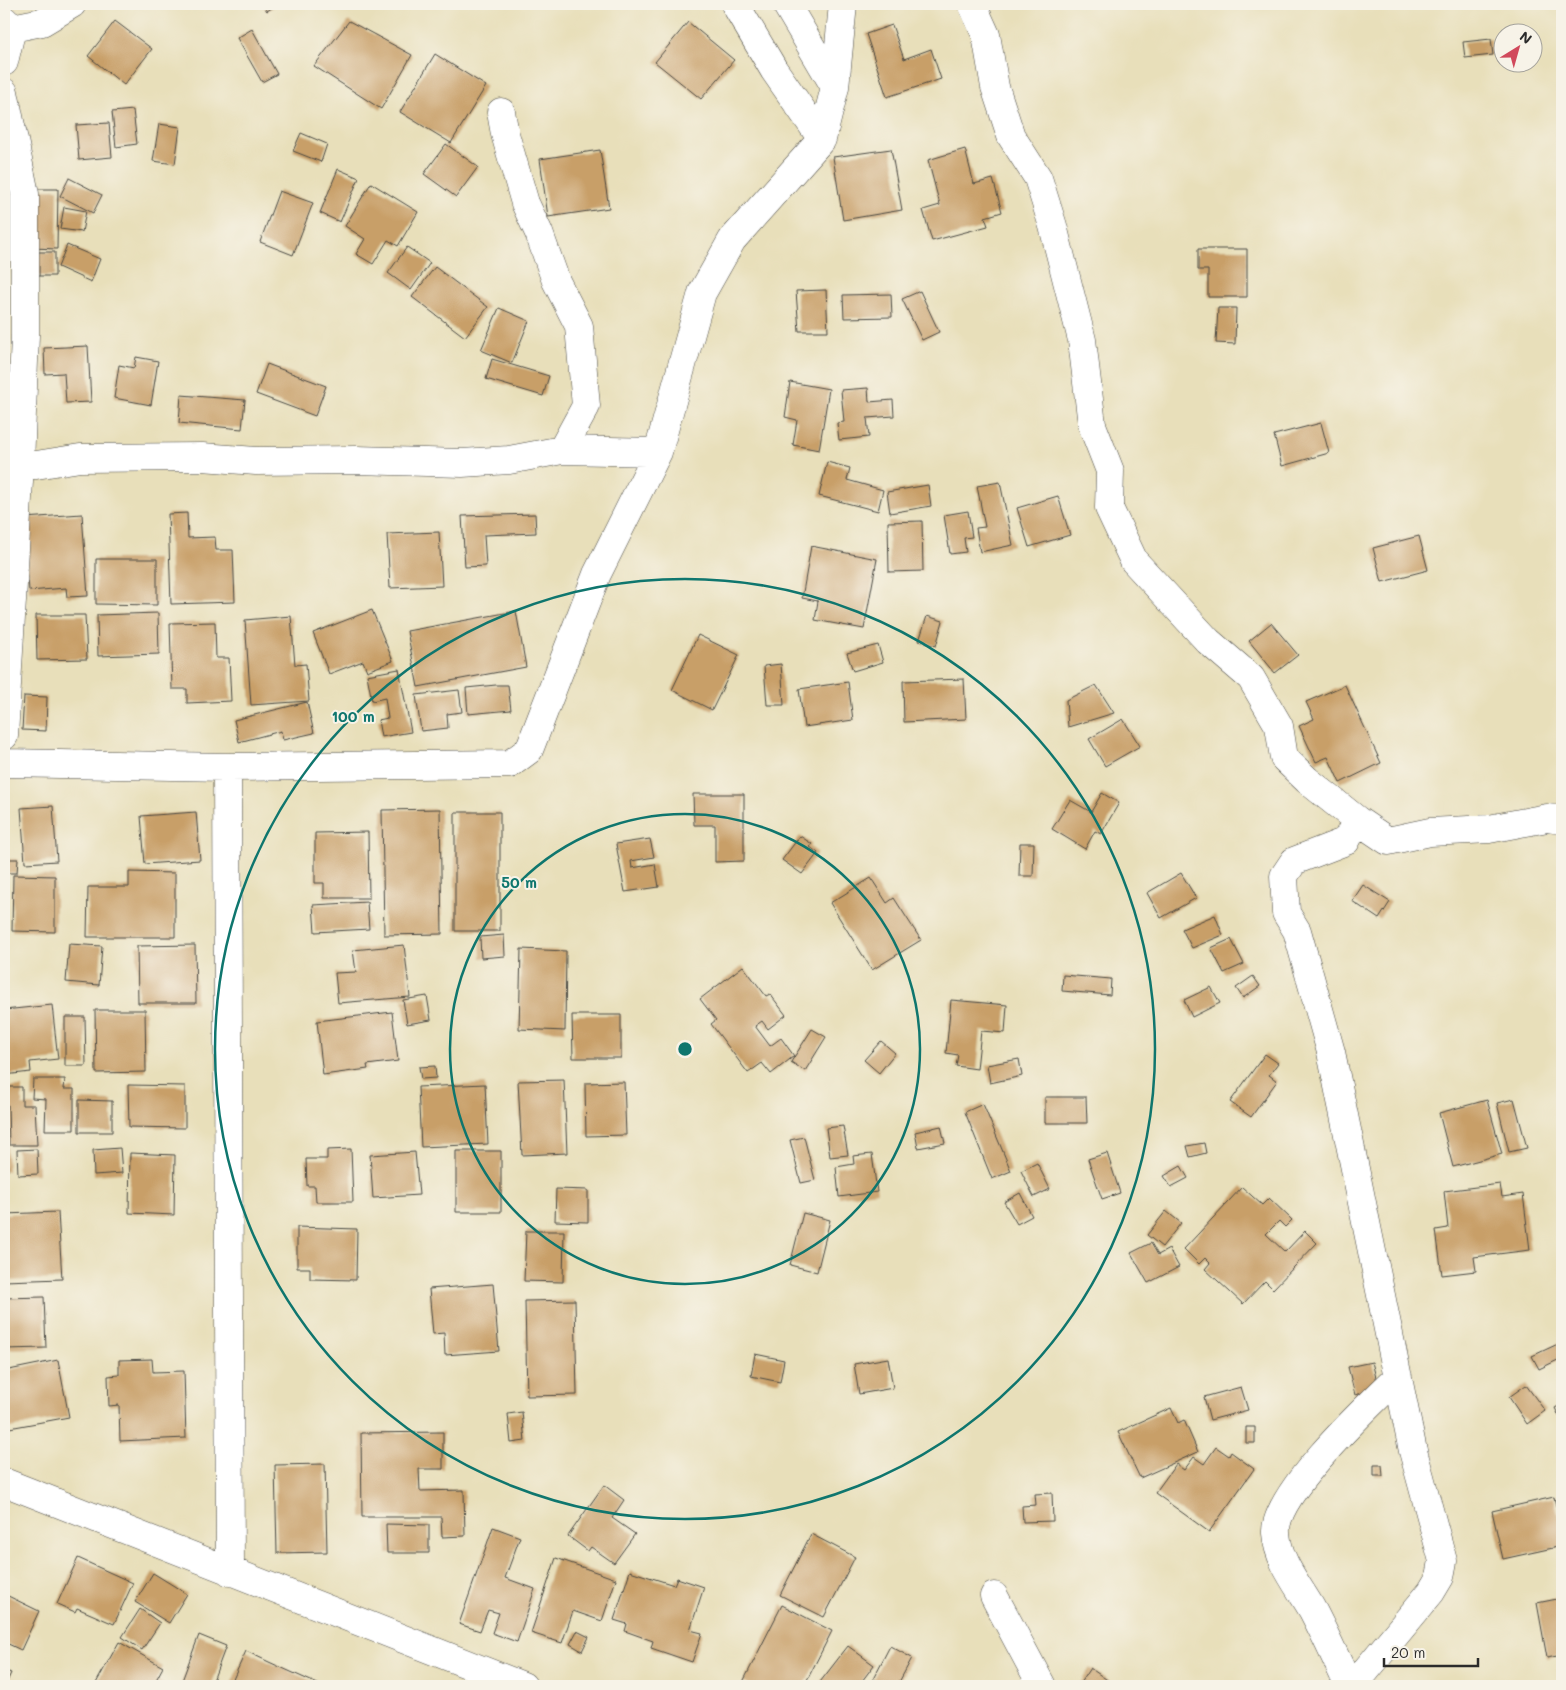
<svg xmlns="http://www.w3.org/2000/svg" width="1566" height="1690" font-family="Mali,sans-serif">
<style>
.building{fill:#c89f67}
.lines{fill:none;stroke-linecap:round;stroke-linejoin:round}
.minor-casing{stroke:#474640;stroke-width:29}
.minor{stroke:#fff;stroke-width:28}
.ring{fill:none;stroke:#0f766e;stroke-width:2.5}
.centre{fill:#0f766e;stroke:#f7f3e8;stroke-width:2.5}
.ring-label{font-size:15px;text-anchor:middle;font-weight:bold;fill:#0f766e;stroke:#f7f3e8;stroke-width:4;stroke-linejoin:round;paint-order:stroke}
</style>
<rect width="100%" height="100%" fill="#f7f3e8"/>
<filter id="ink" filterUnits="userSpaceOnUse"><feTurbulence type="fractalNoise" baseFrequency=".02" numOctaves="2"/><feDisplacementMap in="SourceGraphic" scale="10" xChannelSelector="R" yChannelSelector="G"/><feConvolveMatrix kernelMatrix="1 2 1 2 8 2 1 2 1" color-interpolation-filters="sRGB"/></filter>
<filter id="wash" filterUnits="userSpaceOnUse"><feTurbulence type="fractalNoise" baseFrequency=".0096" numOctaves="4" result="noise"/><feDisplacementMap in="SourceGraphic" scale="20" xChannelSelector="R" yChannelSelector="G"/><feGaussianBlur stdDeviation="1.12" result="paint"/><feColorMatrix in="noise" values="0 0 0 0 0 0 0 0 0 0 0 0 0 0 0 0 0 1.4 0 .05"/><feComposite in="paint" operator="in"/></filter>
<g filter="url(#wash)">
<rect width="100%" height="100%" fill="#e8dfba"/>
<g id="blocks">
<path class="building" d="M262,4h16l-11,7z
M115,21l37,28 -28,36 -36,-29z
M349,21l63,34 -31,54 -67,-43z
M688,22l46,38 -33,39 -46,-37z
M892,25l12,34 27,-10 10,30 -54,18 -21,-63z
M252,29l25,45 -15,8 -25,-44z
M1491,39l2,16 -28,3 -2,-16z
M435,54l51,32 -35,57 -51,-31z
M133,110l4,34 -21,3 -4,-35z
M109,123l3,34 -33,3 -3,-35z
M159,124l21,3 -5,37 -22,-3z
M301,133l26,11 -6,18 -28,-11z
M446,144l32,23 -22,30 -32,-23z
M891,149l11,61 -59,10 -10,-63z
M965,149l9,35 19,-5 9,33 -17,5 3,9 -56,15 -9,-31 17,-5 -12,-45z
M600,150l9,58 -61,9 -8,-58z
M338,169l21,9 -19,44 -20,-9z
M69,178l33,17 -9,18 -33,-17z
M371,183l47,29 -20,34 -10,-6 -15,24 -17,-10 9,-15 -20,-13z
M33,189h25l-1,60 -25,-1z
M279,191l34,12 -20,52 -33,-13z
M64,207l22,4 -4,21 -22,-3z
M67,245l33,14 -9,23 -33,-15z
M407,247l23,16 -19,27 -23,-17z
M1198,249h49v48h-39v-27h-10z
M34,252h21v24h-21z
M435,267l53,40 -23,30 -53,-40z
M826,290l2,41h-29l-3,-40z
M920,291l19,41 -17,8 -20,-41z
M891,294l1,23 -48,1 -1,-23z
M499,308l30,13 -17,42 -31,-13z
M1218,308h18l-1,36 -19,-1z
M88,346l3,56 -25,1 -2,-30 -19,1 -1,-26z
M136,357l22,4 -7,44 -37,-7 5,-33 15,3z
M492,359l57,17 -6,20 -57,-17z
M267,364l59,22 -11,30 -59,-22z
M790,382l39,7 -10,61 -26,-5 4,-25 -12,-3z
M868,388l1,14 24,-2 1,16 -27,2 2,19 -30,3 -2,-17 7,-1 -3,-32z
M181,395l64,5 -3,29 -63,-6z
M1321,423l8,30 -47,13 -8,-31z
M827,462l23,6 -3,12 36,10 -5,21 -59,-15z
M1000,482l13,63 -33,7 -4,-24 9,-1 -8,-41z
M928,485l3,21 -41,7 -3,-21z
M1058,496l12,39 -41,12 -12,-39z
M968,511l4,26 -8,1 2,14 -16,2 -6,-39z
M187,513l1,25 27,-1 1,13h17l2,52 -64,2 -3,-90z
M82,514l6,82 -21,1 -1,-9 -37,3 -5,-73z
M535,514l1,19 -52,2 2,31 -21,1 -3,-51z
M922,521l1,50 -34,1 -1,-50z
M439,532l3,54 -52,2 -3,-54z
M1419,536l9,34 -46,12 -9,-34z
M811,546l66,13 -13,70 -49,-9 3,-19 -16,-3z
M96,559h61v46l-61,-1z
M372,610l21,51 -26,10 -4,-10 -34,13 -16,-41z
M516,611l10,56 -108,20 -11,-56z
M158,613l1,41 -61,2 -1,-41z
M36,615h49l2,44 -50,1z
M291,616l4,49 11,-1 3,37 -58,4 -6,-85z
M927,616l16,5 -7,25 -17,-5z
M215,622l1,36h13l2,43 -44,2v-14h-15l-2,-66z
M1271,623l27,32 -23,18 -26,-32z
M698,635l41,20 -27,55 -40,-20z
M878,645l5,17 -30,9 -6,-18z
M781,664l3,41h-17l-3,-39z
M399,669l12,63 -30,5 -3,-17 10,-2 -3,-20 -13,3 -5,-26z
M964,679l2,40 -62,3 -1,-41z
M848,682l5,38 -49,7 -5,-38z
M496,685h12l3,25 -43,4 -2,-26z
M1096,685l18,28 -46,14 -2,-27z
M1345,685l36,78 -41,20 -12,-26 -12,5 -17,-36 15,-7 -8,-17z
M459,690l3,22 -15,2 1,14 -27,3 -5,-36z
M24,696l23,1 -1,34 -24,-1z
M307,702l7,31 -31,7 -2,-9 -42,11 -5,-22z
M1123,719l17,27 -35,20 -16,-27z
M1102,793l17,10 -18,31 -6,-3 -10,18 -33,-20 18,-29 21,12z
M693,794h51v67l-29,1v-37h-21z
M53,806l4,55 -32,2 -4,-55z
M440,809l2,125 -58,1 -2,-125z
M196,812l4,48 -55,4 -4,-48z
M455,812h45v119h-45z
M368,832l1,66h-45v-15h-9v-50z
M800,836l12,8 -2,3 8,6 -16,21 -20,-14z
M650,839l4,18 -23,4 1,7 23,-4 4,23 -34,5 -9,-48z
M1020,843h14l-1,33h-14z
M4,859h14l-1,14h-13z
M129,872l46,1v64h-88l1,-50h41z
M1181,873l15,25 -35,20 -14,-25z
M13,875l42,1v56l-43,-1z
M871,878l16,25 7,-5 27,42 -49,30 -42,-67z
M1363,885l27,17 -11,17 -27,-18z
M367,902l2,27 -54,3 -2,-27z
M1215,915l8,20 -31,13 -10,-19z
M504,935l1,21 -24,2 -1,-21z
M1231,939l13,25 -20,9 -13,-25z
M69,944l33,2 -3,39 -33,-3z
M195,945l1,58h-58l-1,-57z
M404,945l6,52 -72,6 -3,-30 21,-1 -3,-22z
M521,949l45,2 -1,80 -46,-2z
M743,966l23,30 4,-2 16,21 -18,14 -6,-8 -7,5 15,20 11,-8 13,18 -23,18 -9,-11 -14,10 -37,-49 5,-4 -16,-21z
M1063,975l48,4 -1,16 -48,-4z
M1253,976l7,10 -17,12 -7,-10z
M1211,987l9,16 -28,14 -8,-17z
M427,996l4,24 -24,4 -4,-24z
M951,1000l56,5 -2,28 -24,-2 -4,38 -21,-3 2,-11 -12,-2z
M52,1005l6,54 -28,3 1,10 -27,3v-65z
M95,1010h50l1,62 -50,1z
M392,1012l6,49 -31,4 1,4 -45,6 -6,-54z
M572,1015h49v43h-48z
M65,1017h20l1,49h-21z
M812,1029l14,8 -21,34 -14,-9z
M881,1041l14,12 -16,20 -15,-13z
M1265,1054l13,9 -9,12 8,6 -26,36 -21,-15z
M1019,1059l3,17 -32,7 -3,-18z
M435,1066l1,12 -15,1 -2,-12z
M33,1079h32l-1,10h10v41h-29l1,-31 -14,-1z
M564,1080l3,73 -45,2 -4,-74z
M624,1082l2,53 -40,1 -1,-53z
M485,1084l3,60 -67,3 -3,-60z
M128,1085l57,1v42l-56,-1z
M4,1087h18v18h13l2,40h-28l-1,-40h-4z
M1045,1097h41l1,26h-42z
M1514,1099l13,49 -18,4 -12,-49z
M79,1100l33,1v31h-33z
M1487,1100l15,54 -49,13 -14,-54z
M983,1104l28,67 -19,8 -27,-67z
M5,1111l3,60h-4v-59z
M843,1126l5,29 -18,2 -4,-29z
M941,1126l4,17 -27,5 -3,-16z
M804,1137l11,43 -14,3 -11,-43z
M1204,1143l2,10 -16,4 -3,-11z
M120,1148l2,25 -28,2 -1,-25z
M37,1149l1,25 -20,1 -1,-25z
M351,1149l2,53h-37l-1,-16h-8l-1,-27h21v-9z
M456,1151h45v61h-45z
M415,1152l4,43 -46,3 -3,-43z
M130,1153l45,2 -1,60 -45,-2z
M1107,1153l13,40 -18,6 -14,-40z
M872,1154l5,38 -38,5 -3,-30 18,-3 -1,-8z
M1037,1163l13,26 -16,8 -13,-26z
M1181,1166l7,12 -17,9 -7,-11z
M1500,1184l2,13 21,-3 7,56 -56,7 2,14 -34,4 -6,-45 12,-2 -4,-37z
M1242,1187l20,18 7,-7 23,22 -7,7 -6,-6 -13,13 19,18 20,-21 12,12 -44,46 -8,-8 -22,23 -38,-35 5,-6 -5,-5 -6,6 -15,-15z
M556,1189l32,1v32l-33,-1z
M1020,1193l12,23 -15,8 -13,-22z
M1166,1211l15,12 -19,24 -15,-12z
M58,1212l4,67 -58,2v-67z
M803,1213l27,7 -13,52 -27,-7z
M297,1227l60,2 -1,51 -46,-1v-11h-13z
M526,1231h38l-1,51 -39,-1z
M1151,1243l7,12 11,-6 10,18 -31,16 -17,-30z
M493,1284l6,67 -54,4 -1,-22 -11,1 -4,-45z
M44,1297l2,51 -42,1v-51z
M575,1300l2,95 -50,1 -2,-95z
M1560,1343l2,15 -23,11 -7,-13z
M755,1354l29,6 -4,22 -29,-6z
M888,1358l5,30 -34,6 -5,-30z
M152,1359l1,13 31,-1 2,67 -66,3 -1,-36 -10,1 -1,-30 11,-1v-15z
M58,1360l11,57 -65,12v-58z
M1372,1362l7,27 -24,6 -7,-28z
M1526,1385l19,26 -18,13 -18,-27z
M1241,1387l7,23 -38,10 -6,-23z
M1562,1404v18l-7,-14z
M1171,1408l7,15 6,-3 14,32 -58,26 -22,-46z
M522,1412l3,29 -14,2 -3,-29z
M1246,1427h9v16h-9z
M443,1432v37h-24l1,22 44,-1 1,46 -23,1 -1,-20h-79l-1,-84z
M1216,1447l13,9 2,-4 23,17 -45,63 -54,-39 21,-29 8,6 10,-13 10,7z
M325,1464l2,88 -50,1 -2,-88z
M1374,1465h8l1,11h-9z
M604,1485l20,15 -12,18 23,16 -21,29 -23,-16 -3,4 -20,-15z
M1052,1493l1,28 -30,1 -1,-16 14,-1 -1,-11z
M1554,1497l8,33v16l-59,13 -11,-48z
M386,1524l43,1v28h-42z
M493,1527l27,10 -15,41 30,11 -18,53 -25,-9 7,-20 -11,-3 -8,21 -21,-7z
M811,1534l44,23 -31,60 -44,-22z
M78,1558l55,25 -19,41 -37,-16 -2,4 -18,-8z
M556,1558l60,21 -14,42 -29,-10 -11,32 -31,-10z
M630,1571l44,14 3,-7 27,9 -14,43 12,3 -10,29 -41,-14 2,-7 -28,-10 2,-7 -13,-4z
M153,1573l34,21 -18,29 -34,-21z
M4,1594l35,17 -18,39 -17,-8z
M1562,1598v57l-15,3 -10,-55z
M782,1605l50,26 -28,55h-53l-8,-4z
M140,1609l20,14 -18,27 -20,-13z
M577,1631l12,6 -7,14 -12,-7z
M199,1635l27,11 -15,40h-31z
M119,1642l44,25 -7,13 11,6 -72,-1z
M848,1646l26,19 -12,16 8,5h-53z
M890,1646l22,12 -15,28h-8l-16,-7z
M246,1651l23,11 53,24h-92z
M1090,1668l26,18h-38z
M4,1670l7,3 -6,13h-1z"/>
</g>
</g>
<g filter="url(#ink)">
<use href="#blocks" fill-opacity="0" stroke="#474640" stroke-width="1"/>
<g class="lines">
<defs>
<path id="minor" d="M735,4l39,66 48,69
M786,4l49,83
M972,4l14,31 9,52 16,49 27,42 15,48 29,114 10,85 18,46 -1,37 25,53 74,80 43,37 28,48 5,32 23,22 50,40 31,21 42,-9 59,-3 58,-11 15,2
M4,20l8,8 -8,34
M12,28l30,-6 30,-18
M4,92l21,102v141l-5,129 16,1 44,-7 122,-1 54,4 100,-1 106,3 47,-3 53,-10 96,2
M501,112l4,22 20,69 14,30 17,48 23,45 7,80 -24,44
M4,736l16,-272 -15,-7
M4,763l223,4 283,-3 19,-14 68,-176 61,-122 44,-159 30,-53 90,-101 13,-52 8,-83
M227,767l3,805
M4,1482l519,204
M994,1596l48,90
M1349,1686c-12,-25 -23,-50 -36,-75 -14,-25 -35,-49 -37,-78 -3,-38 94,-129 122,-156
M1353,1686l78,-94 9,-15 3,-16 -30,-110 -82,-399 -34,-121 -11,-18 -2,-37 10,-15 52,-20 11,-21"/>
</defs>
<use href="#minor" class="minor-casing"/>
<use href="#minor" class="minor"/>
</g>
</g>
<g class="ring">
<circle cx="685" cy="1049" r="235"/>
<circle cx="685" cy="1049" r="470"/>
</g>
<circle cx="685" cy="1049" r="8" class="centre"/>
<g class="ring-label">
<text x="353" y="722">100 m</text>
<text x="519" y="888">50 m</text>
</g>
<rect width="1566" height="1690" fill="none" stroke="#f7f3e8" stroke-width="20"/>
<g transform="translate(1518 48) rotate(37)"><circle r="24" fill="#f7f3e8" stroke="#a5a39c"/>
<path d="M0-4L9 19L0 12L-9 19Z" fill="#d1495b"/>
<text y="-8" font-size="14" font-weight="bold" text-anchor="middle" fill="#2b2b2b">N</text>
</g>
<path d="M1384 1658v8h94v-8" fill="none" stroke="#2b2b2b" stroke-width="2.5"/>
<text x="1391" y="1658" font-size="15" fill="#2b2b2b" stroke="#f7f3e8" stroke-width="4" paint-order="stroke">20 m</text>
</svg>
